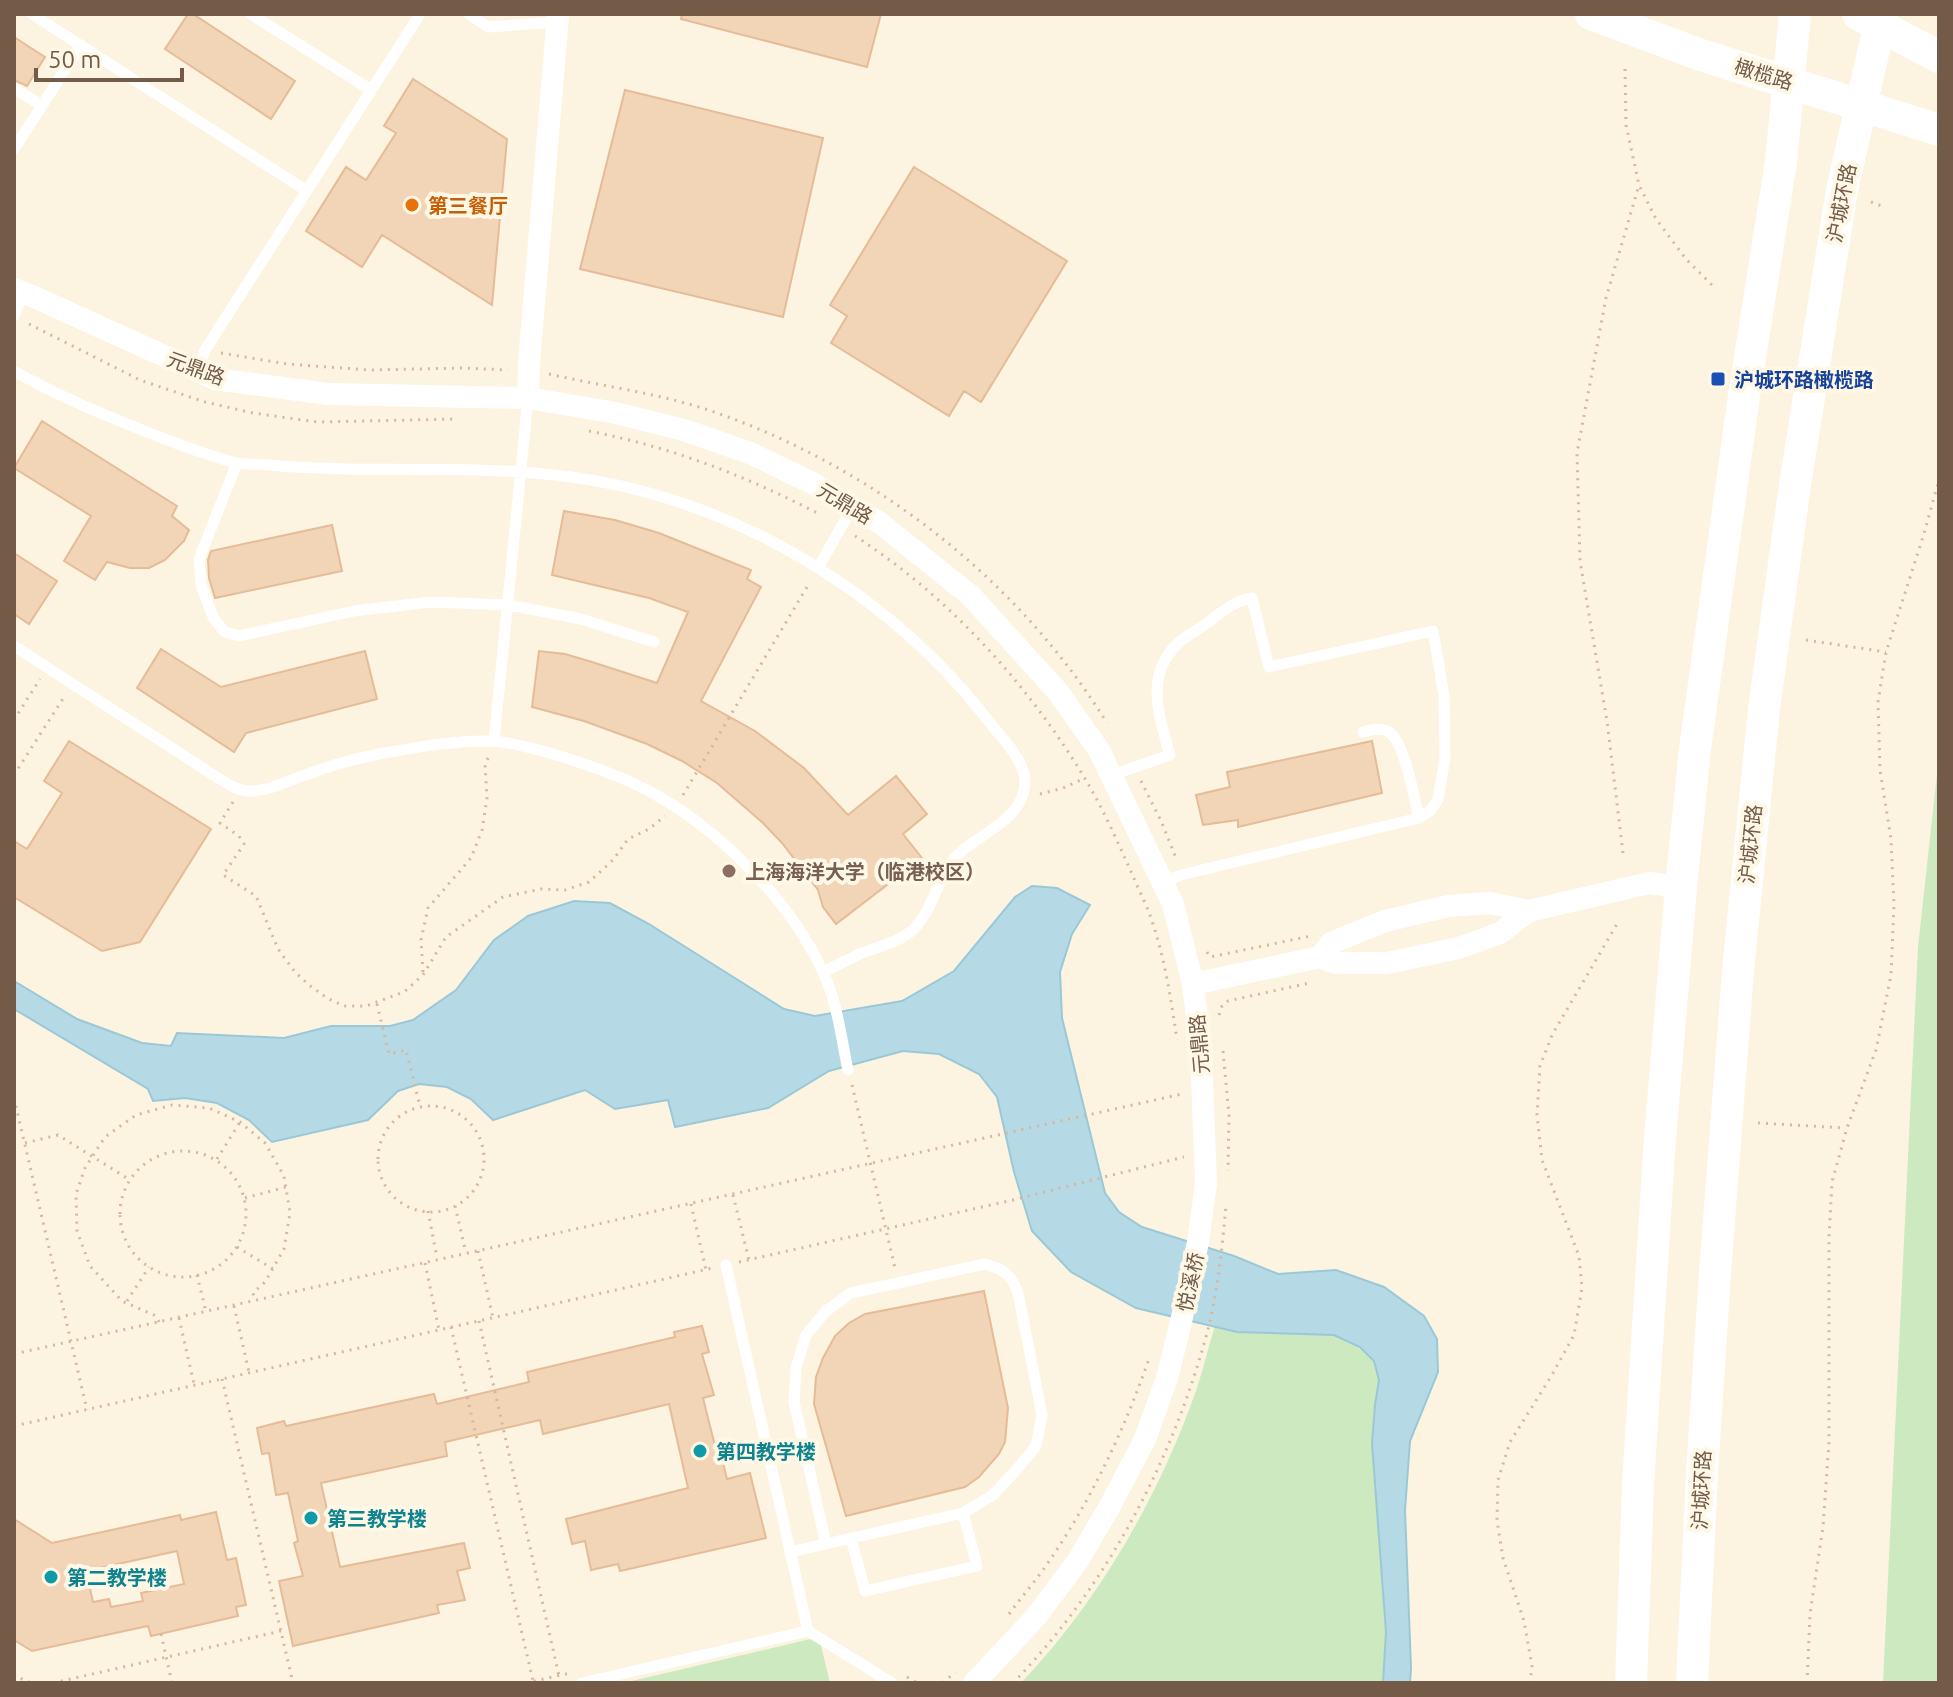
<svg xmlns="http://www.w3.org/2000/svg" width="1953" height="1697" font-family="Ubuntu,'Noto Sans SC',sans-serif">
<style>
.green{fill:#cce9bf}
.water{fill:#b5dae5;stroke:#9bc8d7;stroke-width:2}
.building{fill:#f2d4b7;stroke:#e5bc98;stroke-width:2;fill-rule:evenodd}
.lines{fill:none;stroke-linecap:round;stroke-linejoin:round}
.path{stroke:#d6b79b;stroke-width:3;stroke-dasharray:2 6;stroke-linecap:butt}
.lane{stroke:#fff;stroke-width:11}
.street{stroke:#fff;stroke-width:22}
.secondary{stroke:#fff;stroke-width:32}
.food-dot{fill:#e8710a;stroke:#fff8e6;stroke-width:3}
.transit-dot{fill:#1a4fb4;stroke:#fff8e6;stroke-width:3}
.education-dot{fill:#8d6e63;stroke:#fff8e6;stroke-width:3}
.culture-dot{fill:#0f9aa8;stroke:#fff8e6;stroke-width:3}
.labels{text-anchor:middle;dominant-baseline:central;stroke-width:8;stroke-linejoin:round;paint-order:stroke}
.street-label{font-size:20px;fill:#735b47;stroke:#fff8e6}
.food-label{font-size:20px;font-weight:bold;fill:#c56008;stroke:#fff8e6;text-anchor:start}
.transit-label{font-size:20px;font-weight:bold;fill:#164399;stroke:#fff8e6;text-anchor:start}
.education-label{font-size:20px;font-weight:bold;fill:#785e54;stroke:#fff8e6;text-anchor:start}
.culture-label{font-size:20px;font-weight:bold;fill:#0d838f;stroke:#fff8e6;text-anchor:start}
</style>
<rect width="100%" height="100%" fill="#fcf4e0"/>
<path class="green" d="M1939,756v927h-56l35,-736z
M1215,1326l22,6 97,3 26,12 14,14 5,19 -4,25 11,227 -3,51h-362c78,-82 137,-185 175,-292 7,-21 12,-43 19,-65z
M819,1637l11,46h-207z"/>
<path class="water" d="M1032,886l25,2 33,17 -18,29 -12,38 2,46 43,175 14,19 23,15 92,29 44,18 58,-4 48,17 40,29 13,23 1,33 -28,69 -5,69 6,158 -1,15h-27l3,-51 -14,-189 3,-38 4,-25 -5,-19 -14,-14 -26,-12 -97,-3 -101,-24 -65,-36 -39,-41 -18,-59 -17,-75 -18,-23 -40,-20 -36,-3 -74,20 -61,37 -93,19 -7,-27 -53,9 -30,-19 -92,30 -22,-21 -24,-12 -28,-3 -21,7 -30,29 -96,22 -23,-22 -32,-17 -32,-5 -32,3 -5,-12 -134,-80v-28l63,38 65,24 29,3 6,-13 107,5 47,-12h59l23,-6 43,-30 38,-50 34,-24 46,-15 36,2 39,21 135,85 31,7 87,-15 52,-30 61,-74z"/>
<path class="building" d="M188,14h5l102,67 -24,38 -106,-70z
M682,14h199l-14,53 -186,-48z
M14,37l31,20 -18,29 -13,-6z
M413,79l94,60 -15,166 -110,-70 -20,32 -56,-36 40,-64 20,13 30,-47 -12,-7z
M625,90l198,48 -40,179 -203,-48z
M914,167l153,94 -86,141 -17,-11 -15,25 -118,-73 16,-27 -17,-11z
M42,421l135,85 -5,10 17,14 -5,11 -19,19 -16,8h-19l-23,-6 -12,18 -31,-19 27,-45 -77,-48z
M564,511l51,9 44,13 92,37 -4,9 14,8 -60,114 54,30 49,37 44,47 48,-39 31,38 -24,20 19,24 -86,66 -13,-17 -5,-17 -36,-47 -19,-20 -46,-40 -35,-22 -35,-17 -63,-23 -52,-14 7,-56 26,3 27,8 65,21 31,-71 -39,-14 -97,-23z
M332,525l10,46 -127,27 -6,-20 -1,-18 3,-9z
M14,553l43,28 -28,43 -15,-10z
M161,649l60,38 144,-36 12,48 -131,34 -12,19 -97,-64z
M69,741l142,88 -71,113 -38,9 -88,-54v-56l13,8 35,-56 -18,-12z
M1372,741l10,52 -144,34v-7l-35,5 -7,-30 34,-8 -3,-15z
M984,1291l24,117 -3,34 -6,12 -20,23 -14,10 -119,29 -32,-112 2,-27 7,-19 12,-22 14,-13 16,-9z
M702,1326l7,26 -7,2 12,41 -11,3 12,48h4l8,33 23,-6 16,65 -146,33 -2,-7 -27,6 -6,-29 -13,3 -6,-25 122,-31 -19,-84 -126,30 -3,-14 -95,22 2,14 -126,27 19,84 124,-24 6,25 -13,3 8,29 -28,5 2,8 -146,33 -14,-65 24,-5 -9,-33 4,-2 -10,-48 -12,2 -7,-42 -7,1 -5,-26 27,-7 2,5 148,-32 3,10 92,-22 -2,-10 148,-35 -1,-5z
M216,1512l11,48 9,-2 10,47 -10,2 2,9 -87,20 -3,-10 -116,25 -18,-11v-121l38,24 128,-28 1,5zM177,1551l7,33 -43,9 2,8 -32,6 -2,-8 -16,3 -7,-31z"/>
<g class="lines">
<path class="path" d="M1625,69l1,56 13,60 17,34 30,40 30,30
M1871,202l11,4
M29,324l111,56 65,22 48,11 64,9 141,-3
M221,353l66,11 82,6 95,-2 44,2
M549,374c57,13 116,20 171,40 157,56 299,167 387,309
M589,431c85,17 155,44 232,84
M855,536c93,60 172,147 229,241 19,31 34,66 49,99 6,15 14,29 19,45 13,38 19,79 25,119
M1806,640l80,12
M14,720l26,-41
M14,775l50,-78
M1141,781l21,42 14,35
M1040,794l23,-6 22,-10
M683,795l127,-213
M233,802l-13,21 19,13 5,8 -21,31 33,21 22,53 17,23 14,13 18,13 17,8h22l38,-14 19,-17 23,-38 57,-40 38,-8 24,1 24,-8 24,-22 15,-21 21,-10 16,-13
M1623,853l-16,-132 -27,-160 -3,-108 29,-155 33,-113
M1207,952l3,5 101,-21
M423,972l-2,-32 7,-32 43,-50 11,-28 5,-32 -2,-34 4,-8
M377,1004l12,50 17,-4 14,56
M1219,1015l3,-9 6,-5 81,-18
M1223,1051l6,64 -1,56
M852,1085l43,183
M14,1098l73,312
M378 1159a53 53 0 1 1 106 0a53 53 0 1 1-106 0Z
M1758,1123l88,5
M25,1143l33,-8 72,45
M120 1214a63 63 0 1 1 126 0a63 63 0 1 1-126 0Z
M217,1159l23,-37
M733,1195l16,65
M245,1198l41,-11
M691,1204l15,66
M455,1206l11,47
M428,1211l9,47
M237,1247l36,22
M478,1251l15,67
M739,1262l274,-62 171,-43
M425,1263l14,67
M197,1275l9,37
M127,1301l22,-34
M234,1306l15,66
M179,1318l15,66
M479,1321l80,355
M159,1322l-3,-6 -34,-15 -32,-35 -13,-35 -1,-37 9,-26 20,-31 31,-22 36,-10 37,3 31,14 25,21 19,33 6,37 -6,36 -19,33 -12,11 2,8
M451,1327l82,354
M14,1354l1168,-260
M222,1379l71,304
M14,1426l699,-158
M1009,1614c11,-15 23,-29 34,-44 46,-65 80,-137 106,-211
M161,1634l11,49
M14,1674l11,7 7,2
M907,1677l10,6
M53,1683l228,-52
M526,1683l44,-10
M943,1683l12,-11
M1013,1683c93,-96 159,-221 194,-350 11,-41 15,-85 19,-127
M1530,1683l2,-17 -8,-45 -21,-63 -6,-37 1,-41 12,-38 42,-67 22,-40 8,-47 -3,-32 -37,-96 -5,-45 3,-49 12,-31 65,-111
M1807,1683l3,-69 13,-87 6,-85v-205l3,-55 15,-54 29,-78 15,-75 3,-70 -3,-66 -11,-69 -2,-68 8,-50 37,-115 16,-57"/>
<path class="lane" d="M32,14l275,177
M251,14l120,76
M469,14l19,13 69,-5
M14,88l27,17
M14,149l67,-104
M14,316l9,-23
M14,371c44,25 90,44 138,63 26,10 54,21 81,28 12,3 24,2 36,3 27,3 53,3 79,4 99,1 198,-4 294,22 136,36 263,121 348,232 13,16 36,39 35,61 -3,34 -39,47 -62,66 -25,20 -27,56 -49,79 -14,13 -34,17 -52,24 -13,6 -26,13 -39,19
M197,371l8,-21 215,-336
M237,463l-38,96 2,26 13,34 11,13 14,4 115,-25 76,-9 78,3 73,14 73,23
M818,568l35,-62
M14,646l198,128c11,7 24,17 38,17 19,0 40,-11 58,-17 24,-9 50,-16 76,-21 35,-6 72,-13 108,-12 20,1 51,10 71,16 34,11 69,23 100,42 63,38 128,104 159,171 15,30 19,67 26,100
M1363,732c9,-2 18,-5 26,0 16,11 25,66 30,86
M494,741l34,-343
M1112,775l58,-20c-11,-39 -26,-79 8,-112 8,-7 18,-12 26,-18 16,-11 29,-24 48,-27l17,69 164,-36 11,65 1,62 -7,41 -7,11 -12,8 -238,57 -18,7
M851,1538l14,53 112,-25 -14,-53
M790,1552l173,-39 30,-18 24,-26 19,-23 6,-31 -24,-122c-7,-19 -14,-24 -33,-29l-134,29 -25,18 -20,24 -10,33 -2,34 32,142
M808,1631l84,52
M582,1683l226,-52 -82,-366"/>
<path class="street" d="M14,289l18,7 183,83 113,15 200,4 88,15 68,17 66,23 64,31 66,39 91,73 87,96 41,58 74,154 20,80 8,67 5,133 -8,58 -17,80 -14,56 -22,61 -35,67 -33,56 -42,56 -61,65
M528,398l1,-35 29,-349
M1320,957l11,-14 54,-22 64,-15 41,-3 39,8
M1193,984l127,-27 15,6h52l72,-15 41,-15 29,-22 120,-28 32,4"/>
<path class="secondary" d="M1591,14l110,41 238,75
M1858,14l81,43
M1631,1683l7,-199 22,-346 21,-251 14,-138 50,-360 36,-227 14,-148
M1692,1683l10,-210 13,-200 23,-302 26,-262 31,-224 47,-295 40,-176"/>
</g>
<circle class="food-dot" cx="412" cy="205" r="8"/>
<rect class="transit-dot" x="1710" y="371" width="16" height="16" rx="4"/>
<circle class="education-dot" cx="729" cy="871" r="8"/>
<g class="culture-dot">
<circle cx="700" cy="1451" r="8"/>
<circle cx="311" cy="1518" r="8"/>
<circle cx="51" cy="1577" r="8"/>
</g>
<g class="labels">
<g class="street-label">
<text transform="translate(1764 74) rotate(17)">橄榄路</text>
<text transform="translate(1841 203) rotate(-79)">沪城环路</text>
<text transform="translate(196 368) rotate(20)">元鼎路</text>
<text transform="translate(845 503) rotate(31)">元鼎路</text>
<text transform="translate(1750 844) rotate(-84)">沪城环路</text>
<text transform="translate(1199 1044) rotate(-95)">元鼎路</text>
<text transform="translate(1190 1282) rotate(-78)">悦溪桥</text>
<text transform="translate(1701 1490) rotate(-87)">沪城环路</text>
</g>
<g class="food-label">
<text x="428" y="205">第三餐厅</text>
</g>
<g class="transit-label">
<text x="1734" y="379">沪城环路橄榄路</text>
</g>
<g class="education-label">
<text x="745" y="871">上海海洋大学（临港校区）</text>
</g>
<g class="culture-label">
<text x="716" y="1451">第四教学楼</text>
<text x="327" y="1518">第三教学楼</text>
<text x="67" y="1577">第二教学楼</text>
</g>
</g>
<rect width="1953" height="1697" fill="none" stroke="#735b47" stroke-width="32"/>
<path d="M36 68v12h146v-12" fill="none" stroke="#735b47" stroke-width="4"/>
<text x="48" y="68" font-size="24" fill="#735b47" stroke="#fff8e6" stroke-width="6" paint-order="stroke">50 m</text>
</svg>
